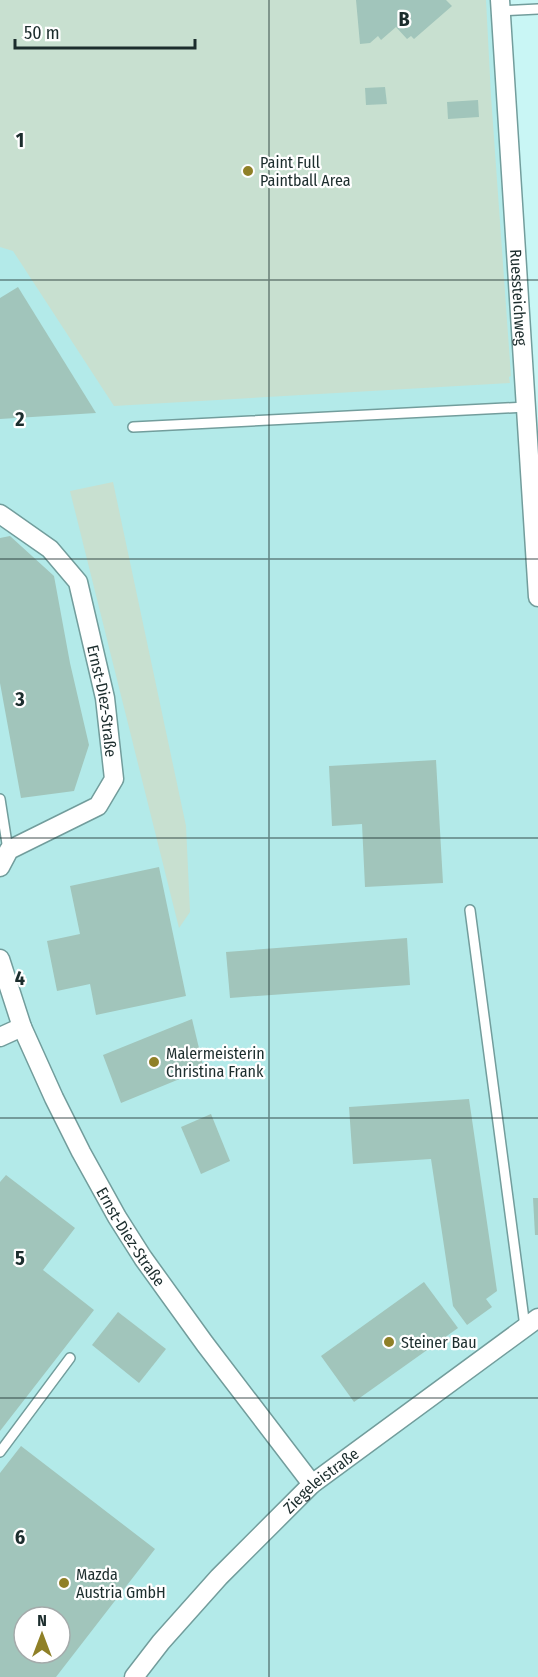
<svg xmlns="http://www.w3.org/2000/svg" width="538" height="1677" font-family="'Fira Sans Condensed',sans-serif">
<rect width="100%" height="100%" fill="#c9f6f5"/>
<!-- built -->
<path fill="#b3eae9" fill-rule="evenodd" d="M0 0H490L521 439 538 440V1677H0ZM24 1617H60V1653H24Z"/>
<!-- green -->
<g fill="#c8e0d0">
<polygon points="0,0 486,0 491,96 511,376 509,377 510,383 114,406 13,251 0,247"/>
<polygon points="113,482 186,826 190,912 179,928 70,491"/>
</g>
<!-- building -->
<g fill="#a1c5bb" fill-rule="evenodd">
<polygon points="356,0 446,0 452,6 414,39 411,36 407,39 396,27 381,40 378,36 370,43 360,44"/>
<polygon points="385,87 387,104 366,105 365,88"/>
<polygon points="478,100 479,117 448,119 447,102"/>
<polygon points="18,287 96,413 0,419 0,298"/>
<polygon points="10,536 54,576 70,663 89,745 74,791 21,798 0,683 0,538"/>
<polygon points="436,760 443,883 365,887 362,824 332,826 329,766"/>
<polygon points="159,867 186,996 96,1015 90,984 57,991 47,941 80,934 70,886"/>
<polygon points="407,938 410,985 230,998 226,952"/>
<polygon points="192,1019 204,1069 121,1103 103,1055"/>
<polygon points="469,1099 497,1291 486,1299 492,1307 467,1325 453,1306 431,1159 353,1164 349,1107"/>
<polygon points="211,1114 230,1161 201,1174 181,1127"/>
<polygon points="6,1175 75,1228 43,1270 94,1310 0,1431 0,1182"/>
<polygon points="533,1198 538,1198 538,1235 535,1235"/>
<polygon points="424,1282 458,1328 354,1402 321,1356"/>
<polygon points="118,1312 166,1349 139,1383 92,1345"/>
<path d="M21 1446 155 1549 56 1677H0V1473ZM24 1617H60V1653H24Z"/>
</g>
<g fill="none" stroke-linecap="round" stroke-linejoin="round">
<defs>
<g id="lane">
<polyline points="500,11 538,9"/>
<polyline points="133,427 526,407"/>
<polyline points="0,799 8,850"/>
<polyline points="470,910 525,1327"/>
<polyline points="0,1452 70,1358"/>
</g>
<g id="street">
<path id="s1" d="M500 0 538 597"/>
<path id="s2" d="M0 514 50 549 78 582 105 698 114 779 98 806 9 850 0 867"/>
<path id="s3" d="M0 959 22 1027 54 1098 81 1152 117 1217 143 1258 205 1344 312 1484"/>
<polyline points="0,1037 22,1027"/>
<path id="s4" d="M134 1677 161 1642 219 1577 312 1484 538 1318"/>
</g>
</defs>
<!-- lane casing -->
<use href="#lane" stroke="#729d9c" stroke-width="12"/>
<!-- street casing -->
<use href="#street" stroke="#729d9c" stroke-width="21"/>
<!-- lane -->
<use href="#lane" stroke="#fff" stroke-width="9"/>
<!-- street -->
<use href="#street" stroke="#fff" stroke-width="18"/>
</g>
<!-- grid -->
<path fill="none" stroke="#1c2d2d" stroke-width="1.5" stroke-opacity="0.55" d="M269 0V1677M0 280H538M0 559H538M0 838H538M0 1118H538M0 1398H538"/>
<!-- markers -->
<g fill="#8f8027" stroke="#fff" stroke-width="2">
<circle cx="248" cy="171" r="6"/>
<circle cx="154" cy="1062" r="6"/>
<circle cx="389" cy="1342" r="6"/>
<circle cx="64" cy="1583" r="6"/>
</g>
<g text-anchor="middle" stroke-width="4.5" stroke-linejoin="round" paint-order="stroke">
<!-- poi labels -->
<g font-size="16" fill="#1c2d2d" stroke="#fff" text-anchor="start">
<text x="260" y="168">Paint Full<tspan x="260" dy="18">Paintball Area</tspan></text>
<text x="166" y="1059">Malermeisterin<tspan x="166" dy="18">Christina Frank</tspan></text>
<text x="401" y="1348">Steiner Bau</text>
<text x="76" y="1580">Mazda<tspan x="76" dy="18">Austria GmbH</tspan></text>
</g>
<!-- street labels -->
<g font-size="16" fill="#1c2d2d" stroke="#fff">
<text dy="6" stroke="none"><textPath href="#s1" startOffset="298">Ruessteichweg</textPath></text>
<text dy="6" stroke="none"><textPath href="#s2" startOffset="226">Ernst-Diez-Straße</textPath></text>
<text dy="6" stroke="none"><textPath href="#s3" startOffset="308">Ernst-Diez-Straße</textPath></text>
<text dy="6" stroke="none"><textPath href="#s4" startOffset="272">Ziegeleistraße</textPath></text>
</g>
</g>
<g font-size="20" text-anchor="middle" font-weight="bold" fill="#1c2d2d" stroke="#fff" stroke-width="4.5" stroke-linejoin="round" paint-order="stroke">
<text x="404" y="26">B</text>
<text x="20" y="147">1</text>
<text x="20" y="426">2</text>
<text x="20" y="706">3</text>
<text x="20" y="985">4</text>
<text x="20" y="1265">5</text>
<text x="20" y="1544">6</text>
</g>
<!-- north arrow -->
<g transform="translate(42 1635)"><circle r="28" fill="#ffffff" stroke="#a4abab" stroke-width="1.5"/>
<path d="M0-4.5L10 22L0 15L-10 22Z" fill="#8f8027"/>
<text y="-9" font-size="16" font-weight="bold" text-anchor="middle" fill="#1c2d2d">N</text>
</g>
<!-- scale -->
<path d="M15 39v9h180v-9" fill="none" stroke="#1c2d2d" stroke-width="3"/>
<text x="24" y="39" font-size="18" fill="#1c2d2d" stroke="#ffffff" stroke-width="4.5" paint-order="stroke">50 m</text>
</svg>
